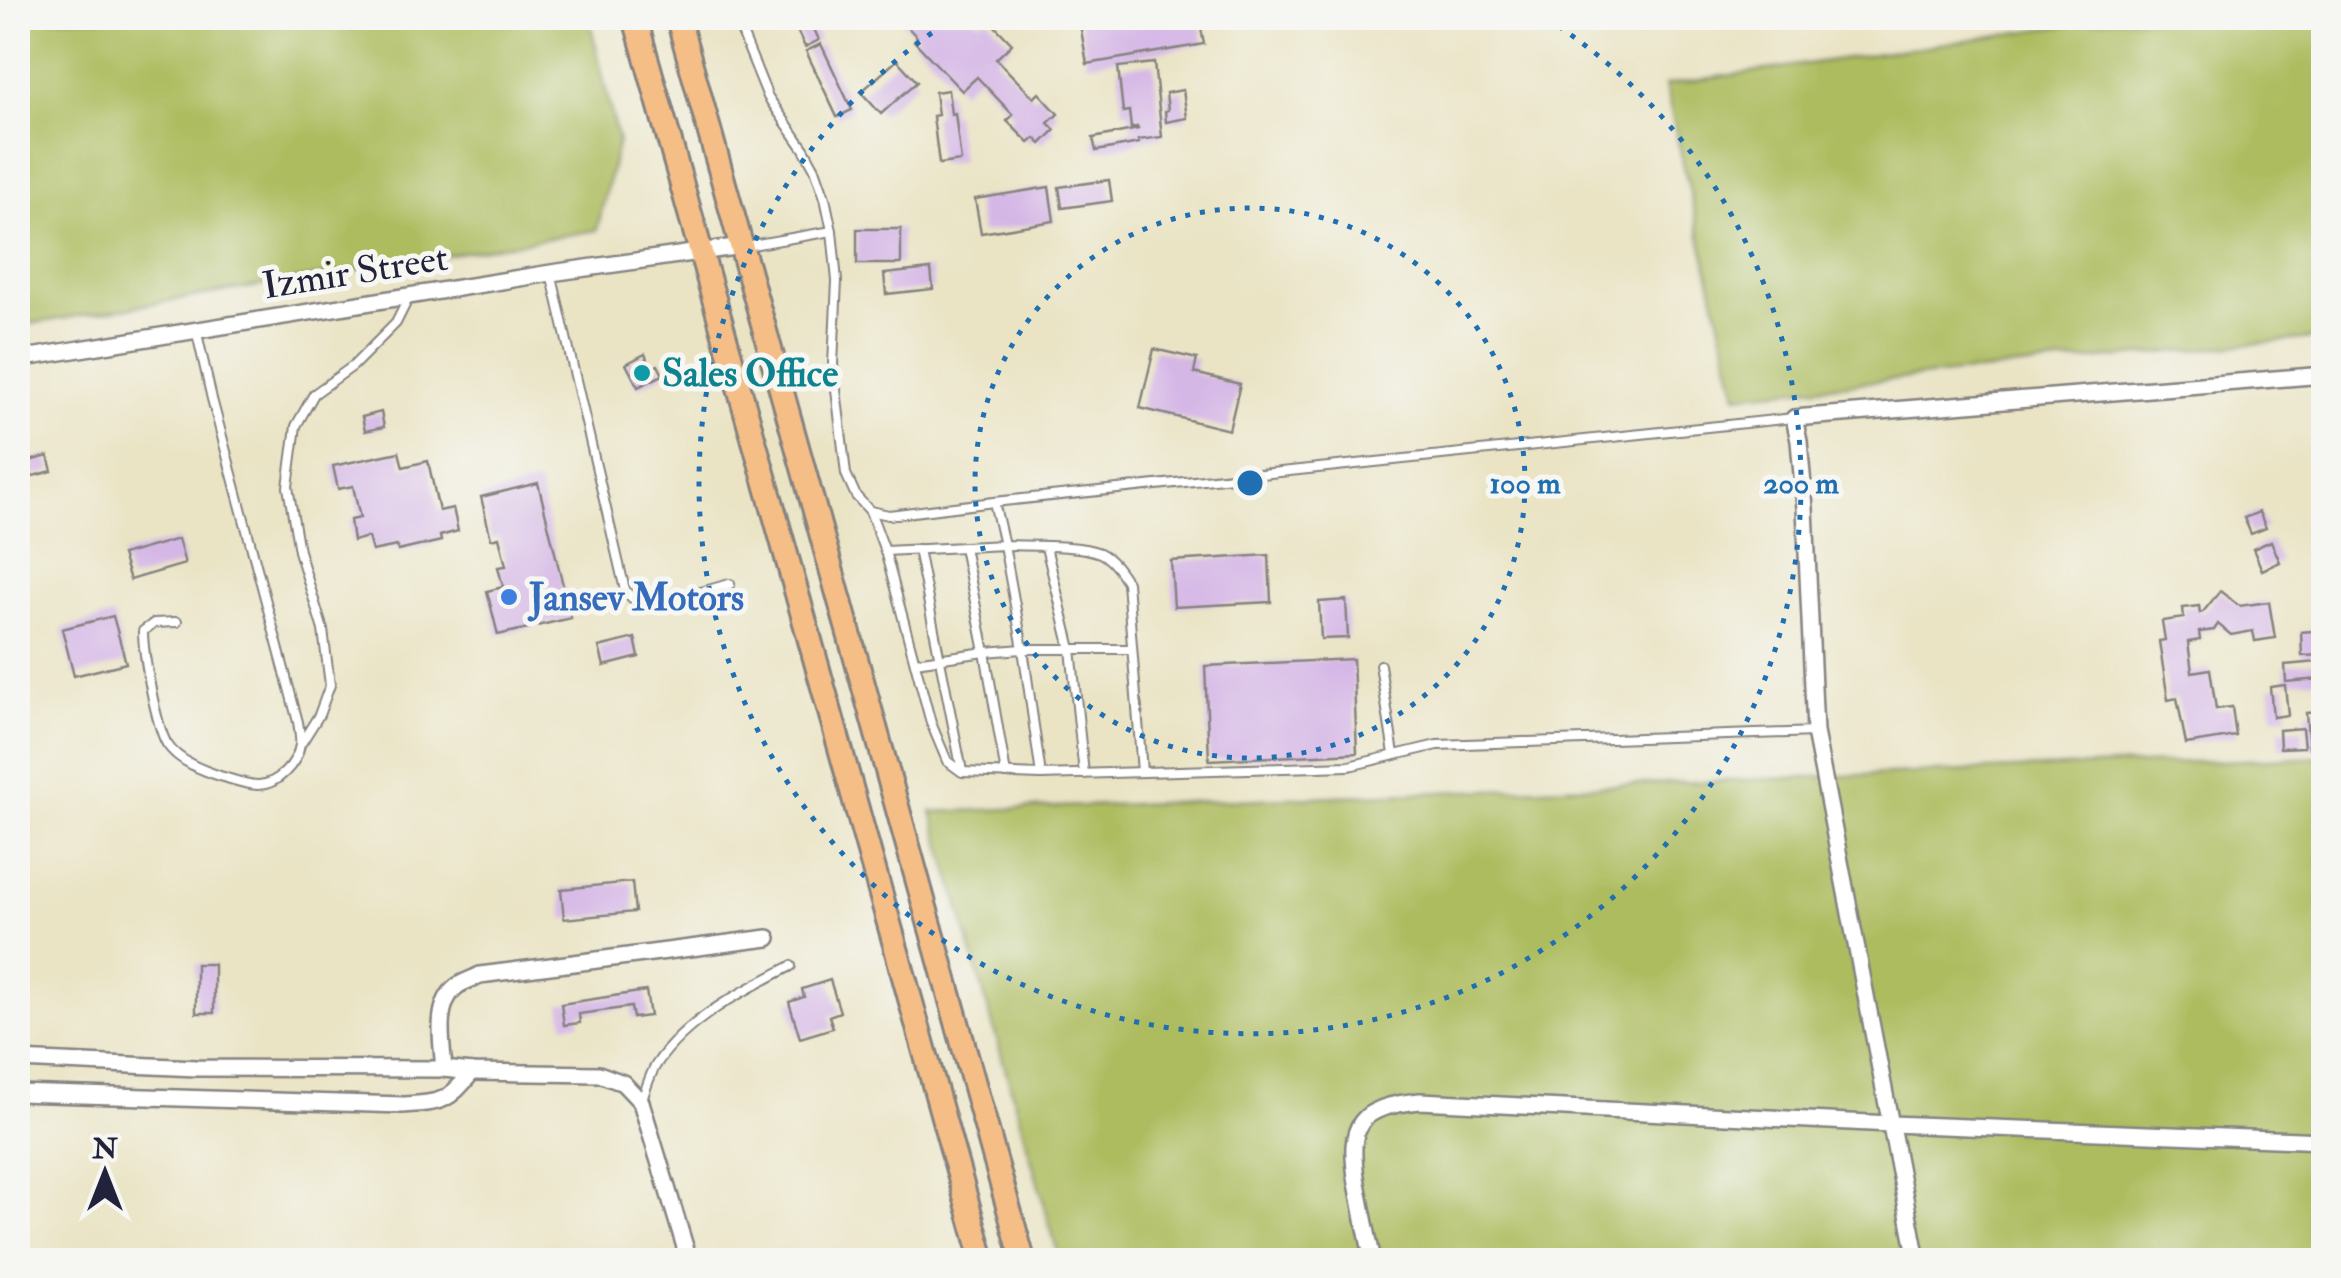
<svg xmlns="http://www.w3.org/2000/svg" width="2341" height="1278" font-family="'IM FELL Double Pica',serif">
<rect width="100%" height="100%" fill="#f6f6f2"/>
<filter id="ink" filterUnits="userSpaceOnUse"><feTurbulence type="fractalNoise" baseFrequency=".01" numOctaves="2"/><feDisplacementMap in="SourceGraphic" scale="20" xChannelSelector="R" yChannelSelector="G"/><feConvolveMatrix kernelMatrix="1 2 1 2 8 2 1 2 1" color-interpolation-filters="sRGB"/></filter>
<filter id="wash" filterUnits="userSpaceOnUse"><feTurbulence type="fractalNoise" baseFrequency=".0048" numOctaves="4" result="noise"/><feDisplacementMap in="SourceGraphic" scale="40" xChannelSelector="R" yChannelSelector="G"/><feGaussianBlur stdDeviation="2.25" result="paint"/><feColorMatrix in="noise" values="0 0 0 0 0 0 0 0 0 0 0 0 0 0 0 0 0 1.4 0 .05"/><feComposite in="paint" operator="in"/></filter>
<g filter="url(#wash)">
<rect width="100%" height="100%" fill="#eae4c5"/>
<!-- green -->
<g fill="#adbc5f" stroke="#686f4d" stroke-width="2.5">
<polygon points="18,18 589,18 618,141 597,230 18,326"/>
<polygon points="2115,18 2323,18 2323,337 1737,395 1665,85"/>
<polygon points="2323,757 2323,1260 1060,1260 932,812"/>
</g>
<g id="blocks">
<!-- building -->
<g fill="#d5b7e6">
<polygon points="791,18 809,18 819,40 805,47"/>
<polygon points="899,18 975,18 979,22 987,18 1012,44 996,59 1034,98 1039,93 1058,114 1048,123 1055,130 1041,144 1035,138 1029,143 1007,121 1013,115 977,77 962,91 914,41 917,37"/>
<polygon points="1079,18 1199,18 1204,44 1087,64"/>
<polygon points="821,44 852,110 837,117 806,51"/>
<polygon points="897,60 917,82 881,114 861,92"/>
<polygon points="1154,63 1162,137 1138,140 1139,143 1096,151 1093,138 1138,129 1137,127 1131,128 1129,111 1123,112 1118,67"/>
<polygon points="948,90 951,114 955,113 961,161 939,164 933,116 938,115 935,92"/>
<polygon points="1183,90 1187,118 1166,122 1165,111 1168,110 1166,93"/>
<polygon points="1109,180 1112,201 1062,208 1059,187"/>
<polygon points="1049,187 1054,221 981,233 975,199"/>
<rect x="857" y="229" width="44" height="35"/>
<polygon points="931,269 933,289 886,294 884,274"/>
<polygon points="1154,349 1197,359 1194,373 1240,384 1229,430 1140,408"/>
<polygon points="645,354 651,368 658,365 663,375 638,387 626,364"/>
<polygon points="381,412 384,427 365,431 362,417"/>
<polygon points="399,452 403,467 428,461 439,511 453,508 458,531 440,536 441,541 398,551 397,546 372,551 368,537 353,541 350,520 360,518 353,486 338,489 333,466"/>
<polygon points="48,456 52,471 18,480 18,464"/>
<polygon points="538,483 571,618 498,635 487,591 503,587 498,567 506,566 499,537 491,539 481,497"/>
<polygon points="2259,512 2266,528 2251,534 2244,518"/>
<polygon points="178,539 185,564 130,580 122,555"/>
<polygon points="2271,541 2280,562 2262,570 2253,549"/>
<polygon points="1269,555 1271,602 1174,607 1171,561"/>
<polygon points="2220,591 2239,606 2269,602 2275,638 2255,641 2253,631 2231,635 2218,624 2214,630 2199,632 2200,640 2188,642 2192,672 2210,669 2216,709 2232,707 2236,736 2186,744 2177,698 2168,700 2159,641 2165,640 2162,621 2184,618 2183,608 2199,606 2200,613 2203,612"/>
<polygon points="1346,600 1348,638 1321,639 1319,602"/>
<polygon points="113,616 126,663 74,676 62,629"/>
<polygon points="2324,630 2324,655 2302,656 2301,632"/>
<polygon points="635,638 639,657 604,666 599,647"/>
<polygon points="1353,659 1357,753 1209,760 1205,666"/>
<polygon points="2317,662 2319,679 2286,682 2285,665"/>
<polygon points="2285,685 2288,715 2273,717 2270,687"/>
<polygon points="2317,712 2320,747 2309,748 2306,713"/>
<polygon points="2302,728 2304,747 2280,748 2279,730"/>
<polygon points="632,882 635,912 564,919 561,889"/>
<rect x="196" y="964" width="18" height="49"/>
<polygon points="830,980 840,1012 829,1016 833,1028 800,1038 789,1002 804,997 802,989"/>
<polygon points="646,991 650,1016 633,1018 631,1007 579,1014 580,1023 564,1025 561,1004"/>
</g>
</g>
</g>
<g filter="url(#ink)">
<use href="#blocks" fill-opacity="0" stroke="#868380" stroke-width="2.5"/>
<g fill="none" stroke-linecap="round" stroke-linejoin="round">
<defs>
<g id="lane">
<polyline points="736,18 768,97 804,149 815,169 825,198 832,231 837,281 833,364 846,474 856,496 870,511 889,515 994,502 1794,418"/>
<polyline points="746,246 832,231"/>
<path d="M551 273 625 590C631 598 636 603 646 603 666 605 708 589 730 584"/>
<path d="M994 502 1004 545C1028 546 1079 544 1100 553 1112 559 1120 571 1127 582L1142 772"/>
<polyline points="870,511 885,551 1004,545 1023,649 1041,775"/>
<polyline points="964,547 985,652 1006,774"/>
<polyline points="1046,547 1071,649 1084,774"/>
<polyline points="918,549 962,771"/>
<polyline points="885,551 931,723 947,761 962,772 1041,775 1349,766 1437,745 1815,732"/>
<path d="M177 622 154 623 143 631C143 653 156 726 167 744 178 761 202 770 220 776 231 779 246 785 258 785 277 785 297 764 300 745 301 738 299 729 298 722L212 399 196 329"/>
<polyline points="915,662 985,652 1023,649 1131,649"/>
<polyline points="1380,665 1394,754"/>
<polyline points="302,742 319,715 330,685 323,630 299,551 288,487 296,426 314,394 353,366 396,323 408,299"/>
<path d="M641 1102C646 1090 649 1076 656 1065 685 1020 744 990 791 966"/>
</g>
<g id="street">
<polyline points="18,359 551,273 742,246"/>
<polyline points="18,1060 197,1068 444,1069 472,1072 599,1074 623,1083 641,1102 689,1260"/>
<path d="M444 1069C442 1043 434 1006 456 987 462 982 473 979 480 975L768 938"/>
<path d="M18 1093 403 1105C442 1102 447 1103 472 1072"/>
<path d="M1373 1260C1367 1235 1362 1209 1357 1183 1347 1123 1359 1107 1420 1101L1891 1124 2324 1141"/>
<polyline points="1917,1260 1815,732 1805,508 1799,441 1794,418 2324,375"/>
</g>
<g id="primary">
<path d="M635 18C754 431 865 847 983 1260"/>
<polyline points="678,18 1023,1260"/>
</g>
</defs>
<!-- lane casing -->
<use href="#lane" stroke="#868380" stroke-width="12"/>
<!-- street casing -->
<use href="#street" stroke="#868380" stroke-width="20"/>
<!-- primary casing -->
<use href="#primary" stroke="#868380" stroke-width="28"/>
<!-- lane -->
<use href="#lane" stroke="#fff" stroke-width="8"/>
<!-- street -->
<use href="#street" stroke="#fff" stroke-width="15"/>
<!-- primary -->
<use href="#primary" stroke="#f6be87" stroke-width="22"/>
</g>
</g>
<!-- distance rings -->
<g fill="none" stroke="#1f6fb2" stroke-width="5" stroke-dasharray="5 10">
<circle cx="1250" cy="483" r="275"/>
<path d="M1546 18A551 551 0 1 1 954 18"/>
</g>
<!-- markers -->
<circle fill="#0f9aa8" stroke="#f6f6f2" stroke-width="4" cx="642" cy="373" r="10"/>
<circle fill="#3f7fe0" stroke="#f6f6f2" stroke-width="4" cx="509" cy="597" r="10"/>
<g text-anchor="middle" stroke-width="10" stroke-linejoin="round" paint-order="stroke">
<!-- street labels -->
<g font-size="38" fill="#22223b" stroke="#f6f6f2">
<text transform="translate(355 271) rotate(-9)" y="13">Izmir Street</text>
</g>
<!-- culture labels -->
<g font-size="38" font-weight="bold" fill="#0d838f" stroke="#f6f6f2" text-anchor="start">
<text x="662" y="386">Sales Office</text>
</g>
<!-- shop labels -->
<g font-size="38" font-weight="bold" fill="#366cbe" stroke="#f6f6f2" text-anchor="start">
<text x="529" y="610">Jansev Motors</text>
</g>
</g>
<circle cx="1250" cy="483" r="15" fill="#1f6fb2" stroke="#f6f6f2" stroke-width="5"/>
<g font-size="30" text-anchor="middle" font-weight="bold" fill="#1f6fb2" stroke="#f6f6f2" stroke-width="10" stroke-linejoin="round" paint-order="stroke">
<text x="1525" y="493">100 m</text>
<text x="1801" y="493">200 m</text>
</g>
<!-- margin -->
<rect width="2341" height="1278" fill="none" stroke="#f6f6f2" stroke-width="60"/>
<!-- north arrow -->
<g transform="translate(105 1173)" stroke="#f6f6f2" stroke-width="8" paint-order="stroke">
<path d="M0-8L18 38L0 25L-18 38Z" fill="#22223b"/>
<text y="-15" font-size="28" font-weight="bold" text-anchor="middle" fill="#22223b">N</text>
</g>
</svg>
